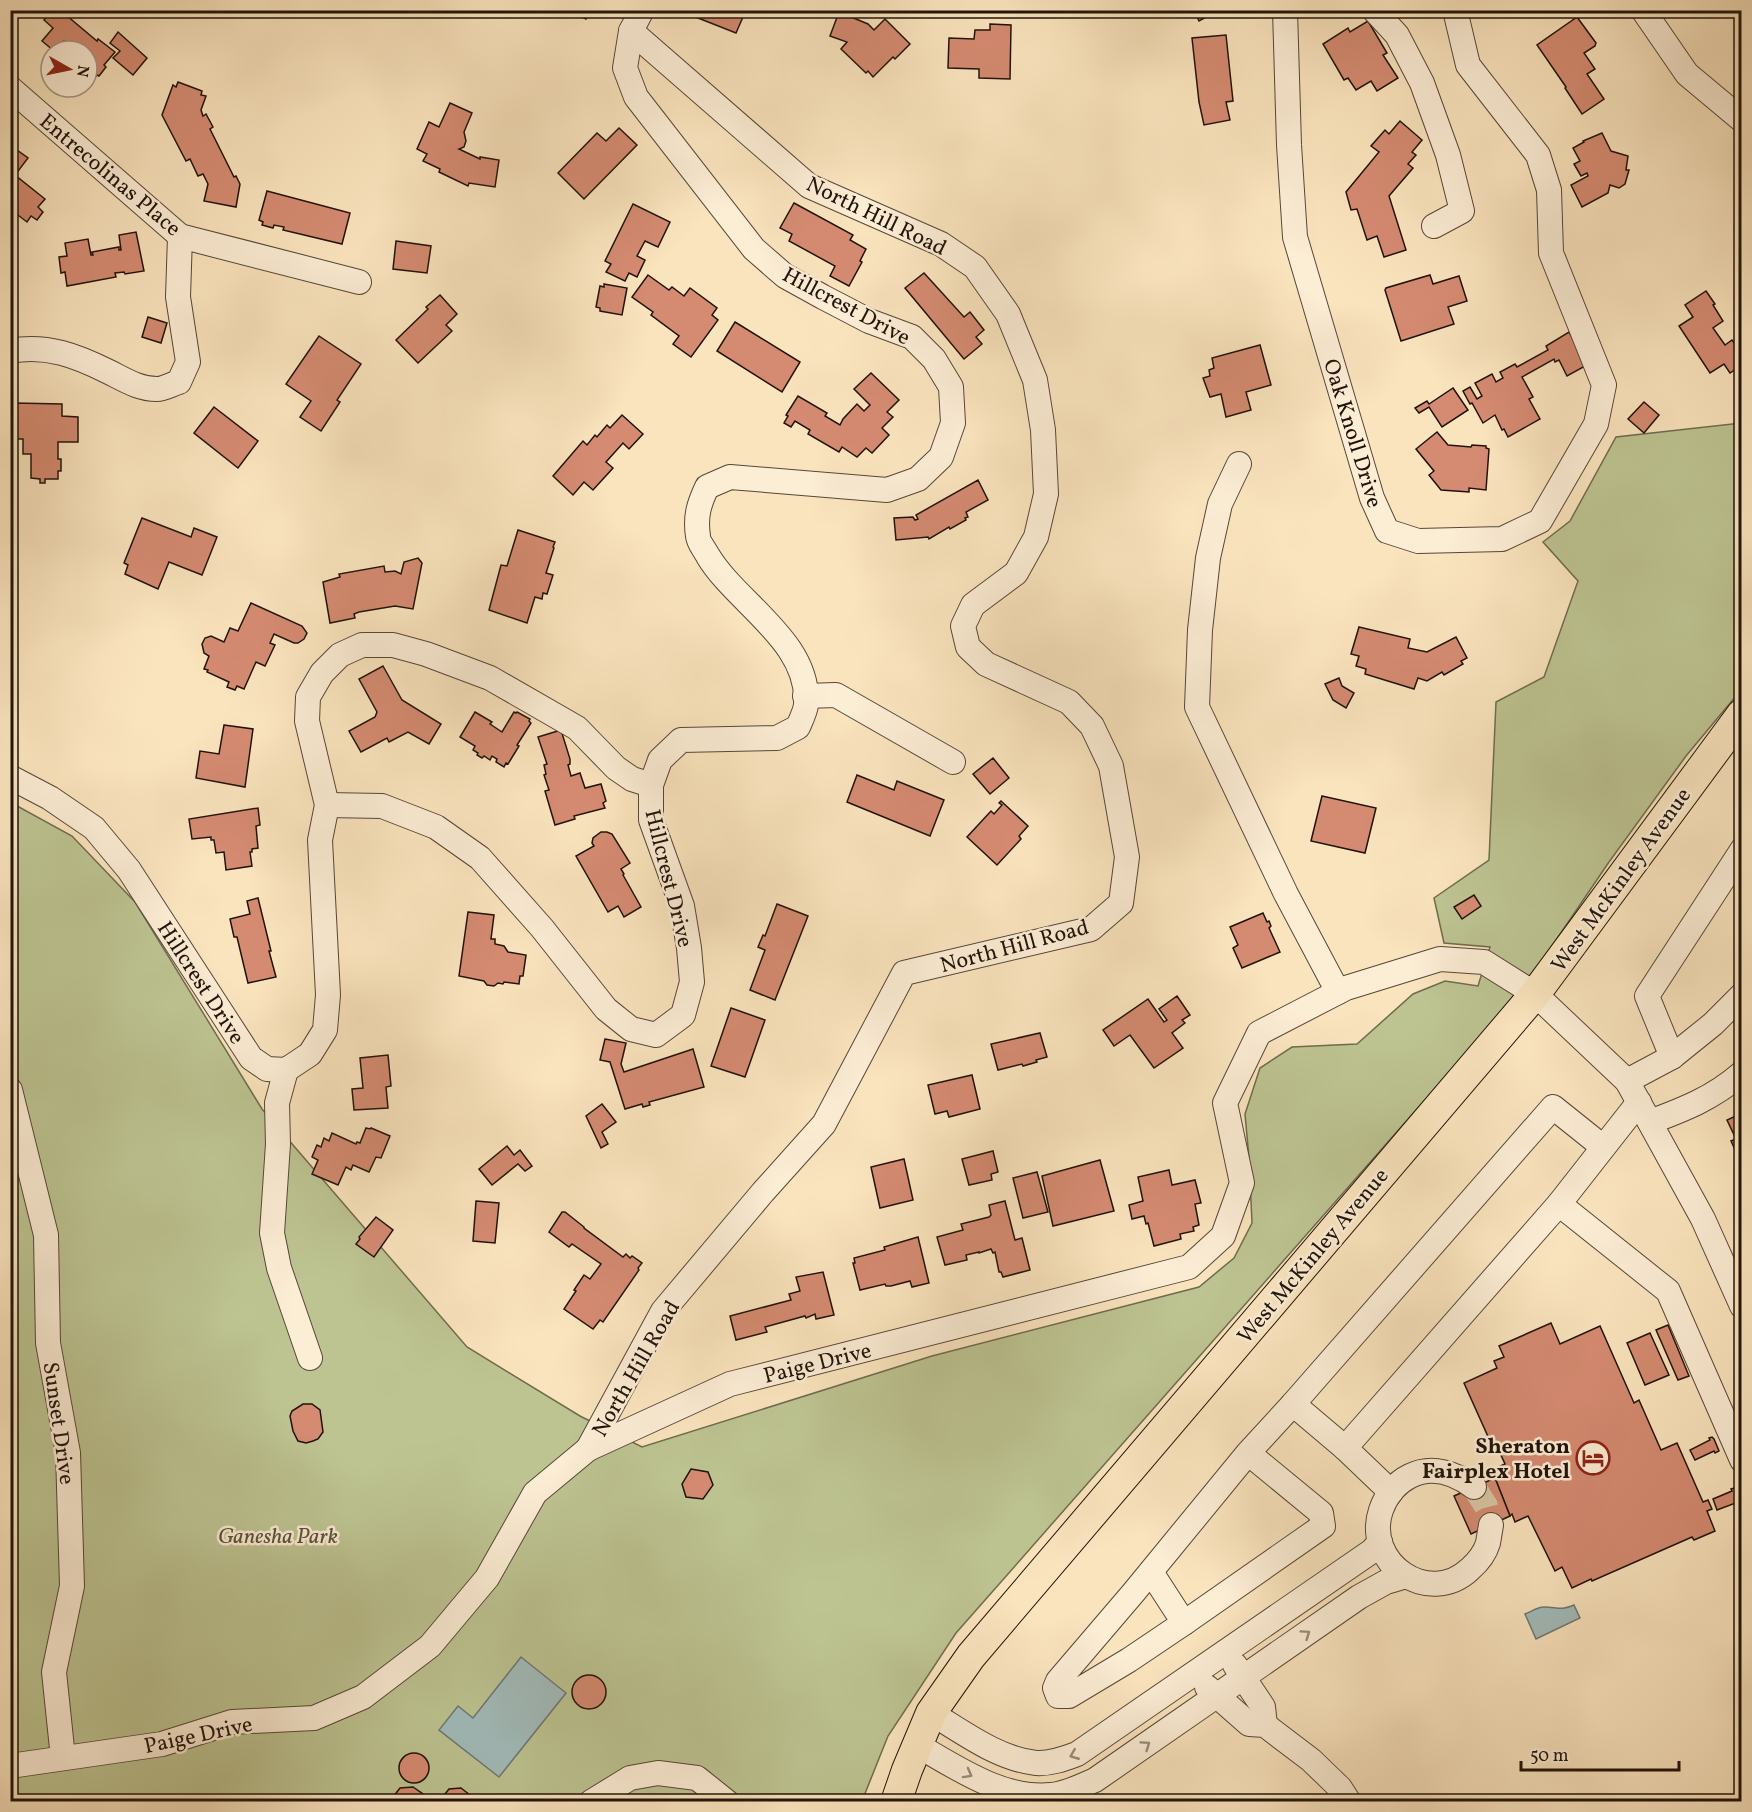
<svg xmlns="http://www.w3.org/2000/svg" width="1752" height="1812" font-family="Vollkorn,serif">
<rect width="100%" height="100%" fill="#fae4be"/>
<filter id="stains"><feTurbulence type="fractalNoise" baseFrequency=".00333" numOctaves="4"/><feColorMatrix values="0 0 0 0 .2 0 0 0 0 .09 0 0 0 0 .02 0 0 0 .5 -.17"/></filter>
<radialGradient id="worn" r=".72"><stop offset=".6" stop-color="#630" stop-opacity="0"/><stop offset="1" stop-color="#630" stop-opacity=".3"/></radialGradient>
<!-- green -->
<polygon fill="#bdc492" stroke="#6e6c4e" stroke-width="1.5" points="1741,423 1741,690 1686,756 1609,862 1537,968 1475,1043 956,1633 888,1736 862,1801 11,1801 10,802 72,836 135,902 262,1109 467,1347 580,1416 642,1447 932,1356 1199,1287 1234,1258 1252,1223 1249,1158 1245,1114 1260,1068 1292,1047 1357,1044 1413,994 1445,981 1478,986 1490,947 1444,943 1434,898 1489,860 1496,702 1544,677 1578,581 1543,542 1570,521 1616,437"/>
<!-- water -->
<g fill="#a2bcbb" stroke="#6e7874" stroke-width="1.5">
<path d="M1574 1605 1580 1618 1536 1639 1525 1614C1531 1612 1537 1607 1544 1607 1557 1607 1561 1611 1574 1605Z"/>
<polygon points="521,1657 566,1693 499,1777 439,1730 458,1706 473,1718"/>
</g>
<!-- building -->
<g fill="#d58b72" stroke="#20130a" stroke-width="1.5">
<polygon points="52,10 60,10 97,41 98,39 115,52 104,65 106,67 99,76 97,75 87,87 87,51 76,51 64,41 54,51 42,41 53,28 44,20"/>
<polygon points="566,10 590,10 586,19"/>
<polygon points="690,10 746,10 736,33 688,14"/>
<polygon points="1194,10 1219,10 1199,21"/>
<polygon points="839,12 868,24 874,30 885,19 910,44 895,59 893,57 873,77 868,71 866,73 841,49 847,42 830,36"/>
<polygon points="1577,17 1596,43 1595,46 1584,53 1595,69 1587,74 1604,99 1582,114 1565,88 1566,87 1537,45"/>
<polygon points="1368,21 1387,53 1383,55 1398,78 1377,91 1371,81 1356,90 1348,78 1344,80 1323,44 1348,28 1350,32"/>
<polygon points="990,24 1011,25 1010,79 979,78 979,69 948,68 949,38 974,39 975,30 990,30"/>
<polygon points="118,32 147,58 133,75 113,58 120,51 110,43"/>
<polygon points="1226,35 1233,101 1226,102 1230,120 1204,125 1199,102 1192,38"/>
<polygon points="178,82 202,91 201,95 206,96 201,110 203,116 206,114 213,127 210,129 234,177 236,176 240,184 236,207 204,201 208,184 203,174 198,176 190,159 186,161 162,115 173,85 176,87"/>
<polygon points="450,103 472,113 464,132 466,141 464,147 459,149 480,159 480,157 499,160 495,187 469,183 468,186 439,172 440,169 423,161 427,154 417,149 429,122 439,127"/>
<polygon points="1400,121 1422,140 1412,152 1416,155 1408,164 1413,168 1389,196 1406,250 1384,257 1377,236 1367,240 1357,209 1351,210 1346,192 1379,152 1371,146 1385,130 1389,134"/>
<polygon points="619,128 637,145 584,199 558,173 597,133 606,141"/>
<polygon points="1602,133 1611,151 1628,156 1626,170 1629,170 1625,184 1619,188 1610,185 1608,193 1582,207 1571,185 1588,176 1587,173 1581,176 1574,164 1580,161 1573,148 1584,142 1583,141"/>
<polygon points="10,145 28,158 15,175 45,199 38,207 43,212 37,220 31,216 27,222 10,209"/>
<polygon points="267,191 350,213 342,244 283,230 284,227 274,225 273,228 262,225 263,222 259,220"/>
<polygon points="794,203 853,235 850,240 866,249 860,261 862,262 849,286 830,276 835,266 789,241 792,234 780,228"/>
<polygon points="633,204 670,222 658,247 645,241 637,256 645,260 637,277 629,273 625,281 606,272 611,264 605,261"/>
<polygon points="136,232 144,271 125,274 124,272 115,273 116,277 67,286 65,272 61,273 59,257 67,256 65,243 88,239 91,255 93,255 92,252 119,247 119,250 121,250 119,235"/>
<polygon points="396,241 431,246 427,273 393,269"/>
<polygon points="924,273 964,317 970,312 984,330 976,337 982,344 964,359 905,288"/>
<polygon points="648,275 669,290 672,287 684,296 690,288 717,308 712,315 718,320 691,357 673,344 679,336 651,315 653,312 632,297"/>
<polygon points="1430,275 1433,284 1459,276 1467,301 1448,307 1454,324 1401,341 1385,290 1386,288"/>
<polygon points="604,284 627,288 622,315 600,311 600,308 596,307 600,286 604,287"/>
<polygon points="1706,291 1715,304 1713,305 1723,321 1713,328 1725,345 1732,340 1742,353 1742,365 1730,373 1724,364 1710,373 1679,326 1693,317 1685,305"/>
<polygon points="440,295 457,314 446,325 452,331 418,363 396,340 428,309 426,307"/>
<polygon points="148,317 167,323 161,343 142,337"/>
<polygon points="735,322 800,362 782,392 717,351"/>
<polygon points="1569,332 1587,365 1567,376 1559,360 1555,362 1554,359 1522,377 1533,397 1529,399 1540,419 1508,437 1504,429 1502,430 1495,415 1483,423 1472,403 1470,404 1463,391 1470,387 1477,399 1482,396 1475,383 1492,374 1496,382 1503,378 1500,372 1515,364 1517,367 1548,350 1546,346"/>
<polygon points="319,336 361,364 337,400 340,402 321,431 300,417 311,401 286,384"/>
<polygon points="1260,345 1271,385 1246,392 1251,410 1226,417 1221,394 1210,397 1203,378 1210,376 1209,370 1214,368 1212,358"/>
<polygon points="871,373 899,400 887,412 893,417 882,428 889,435 872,453 866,448 857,457 842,447 839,452 808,434 810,430 795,421 791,427 784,423 788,416 786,415 798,396 827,413 825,416 840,425 843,419 857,404 864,411 870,405 854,389"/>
<polygon points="1453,388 1468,410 1442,427 1429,407 1419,413 1415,408 1427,401 1429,404"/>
<polygon points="1644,402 1659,415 1644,433 1628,419"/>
<polygon points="14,403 62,404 62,416 78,417 78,442 58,442 58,459 61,459 61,471 58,471 58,479 45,479 45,483 40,483 40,479 31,478 31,454 23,454 23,439 14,439"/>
<polygon points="214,407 258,441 238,468 194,433"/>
<polygon points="622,415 643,434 629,449 623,443 606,462 613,468 593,490 584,482 573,495 553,476 583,441 587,445 595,435 597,437 607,425 610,428"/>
<polygon points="1437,432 1448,445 1471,447 1472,445 1486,446 1486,448 1489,449 1486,490 1469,488 1469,492 1441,490 1429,475 1434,471 1416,449"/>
<polygon points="978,480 988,500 966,512 968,517 965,518 966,520 950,529 949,527 929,539 928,537 896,540 894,518 913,517 915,520 918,519 916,515"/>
<polygon points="142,518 191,537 194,528 217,537 202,575 169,562 158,589 125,574 128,565 124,563"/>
<polygon points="518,530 555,542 553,547 554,548 546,573 553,575 547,594 543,593 542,599 535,597 527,623 489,610 501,565 507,566"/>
<polygon points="418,558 422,563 413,609 395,606 359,612 354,614 355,618 330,623 323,582 340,577 339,574 384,566 385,572 395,571 401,574 404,562"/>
<polygon points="251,603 302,626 307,633 304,639 298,643 294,643 274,634 270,643 275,645 265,666 256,662 244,689 237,686 235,690 227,687 229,682 207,672 208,670 204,669 209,656 204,653 202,644 205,638 211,636 224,642 230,628 238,631"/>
<polygon points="1359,627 1410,639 1408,648 1427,652 1456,637 1467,658 1461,661 1463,664 1444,675 1442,672 1427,681 1418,678 1414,689 1365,674 1366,669 1356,666 1359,656 1351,654"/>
<polygon points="383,666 402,700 441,724 429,744 408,732 389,742 387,738 361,752 349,731 375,717 377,712 359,679"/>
<polygon points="1339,678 1342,686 1354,693 1346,708 1333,700 1325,684"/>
<polygon points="475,712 492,722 490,724 502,732 514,712 516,713 517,712 530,719 529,721 531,723 517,745 519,746 508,764 506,763 504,767 496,762 497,759 492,756 490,760 484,756 482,758 477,755 478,753 473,750 475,746 460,737"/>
<polygon points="224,725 253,729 245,787 196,778 200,751 219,754"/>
<polygon points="561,730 570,759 570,764 568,765 571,776 580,773 585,788 601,784 606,801 603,803 605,808 574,816 575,819 555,825 545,791 549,790 544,775 546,774 544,765 547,764 538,737"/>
<polygon points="993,758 1009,778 990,794 973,774"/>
<polygon points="857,775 894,790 897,781 944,800 930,836 847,802"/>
<polygon points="1322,796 1376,808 1365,853 1311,841"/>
<polygon points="1001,801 1028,826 1019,836 1021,839 997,865 967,837 991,811 994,814 1002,805 999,803"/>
<polygon points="258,808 260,825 256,826 258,848 252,849 252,852 250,852 252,866 226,870 224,852 216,853 214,840 211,840 211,837 192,839 189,819"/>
<polygon points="601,832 607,832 612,834 630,863 621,869 624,874 623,875 641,907 624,917 618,906 608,912 576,856 594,846 592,843 593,838"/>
<polygon points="1474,895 1481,906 1462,919 1454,907"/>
<polygon points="258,898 271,951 269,951 276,977 248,983 237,937 234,937 230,919 250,914 247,901"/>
<polygon points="777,904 808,916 775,1000 750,990 765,950 758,947 763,935 765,936"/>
<polygon points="468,912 494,915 491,939 495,939 495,944 504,946 508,952 526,955 523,976 520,976 519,984 504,982 503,984 498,983 494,986 487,985 484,981 459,976"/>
<polygon points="1263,913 1267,922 1269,921 1271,926 1269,928 1280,952 1242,968 1233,948 1238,945 1230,927"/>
<polygon points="1177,996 1190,1015 1182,1020 1185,1023 1172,1033 1183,1048 1154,1068 1130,1035 1114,1046 1103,1030 1148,999 1164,1022 1167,1020 1159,1009"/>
<polygon points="731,1008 765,1020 745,1077 711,1066"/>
<polygon points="1040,1033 1047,1057 1036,1060 1037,1062 1023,1066 1022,1064 998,1070 991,1044"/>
<polygon points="605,1039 626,1043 621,1064 624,1072 693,1049 704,1087 649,1102 650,1105 643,1107 642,1104 625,1109 610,1062 600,1060"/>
<polygon points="388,1055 391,1086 386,1087 388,1108 354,1110 352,1089 363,1088 360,1058"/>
<polygon points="972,1075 980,1109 949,1117 947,1111 935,1114 928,1085"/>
<polygon points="602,1104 616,1122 602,1132 608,1144 601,1148 586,1116"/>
<polygon points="1742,1113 1742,1165 1731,1141 1736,1139 1727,1120"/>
<polygon points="366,1128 370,1129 371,1128 390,1136 381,1158 376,1157 369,1172 353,1165 351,1170 346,1167 338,1185 312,1174 318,1160 312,1157 317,1145 321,1147 324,1138 329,1141 332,1133 356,1144 357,1142 360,1143"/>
<polygon points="507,1146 514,1155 520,1150 532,1166 525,1171 518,1164 492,1185 479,1169"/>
<polygon points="993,1151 998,1172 991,1174 992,1180 969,1185 962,1159"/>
<polygon points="904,1159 913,1200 880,1208 871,1167"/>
<polygon points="1100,1160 1114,1211 1053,1226 1042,1176"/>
<polygon points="1169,1170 1172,1185 1195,1180 1201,1203 1195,1204 1199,1225 1193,1227 1194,1231 1180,1234 1181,1239 1154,1246 1148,1223 1146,1224 1144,1216 1132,1219 1129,1205 1143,1201 1138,1177"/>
<polygon points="1037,1172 1048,1212 1023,1218 1013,1178"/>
<polygon points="476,1201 499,1203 495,1243 473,1241"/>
<polygon points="1005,1201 1015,1240 1022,1238 1030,1270 1003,1277 1001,1272 999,1272 995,1252 993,1253 991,1249 979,1253 979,1252 966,1255 967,1260 945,1265 937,1237 963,1230 961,1224 989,1217 991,1215 989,1205"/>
<polygon points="562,1212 565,1212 584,1227 584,1228 623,1257 626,1254 630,1258 632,1256 642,1263 638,1268 639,1270 603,1322 600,1320 593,1329 564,1309 576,1291 574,1290 584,1275 590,1279 601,1264 572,1244 569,1247 549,1232"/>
<polygon points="376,1217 393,1230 374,1257 356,1244 360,1239 359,1237"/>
<polygon points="918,1237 929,1283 912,1287 910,1281 891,1286 886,1286 885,1284 860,1290 853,1263 855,1263 854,1258 885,1250 884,1247"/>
<polygon points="823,1272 834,1315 816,1319 815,1314 806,1318 805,1316 765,1327 767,1332 736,1340 730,1316 791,1300 789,1294 800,1291 796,1277"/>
<polygon points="1551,1323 1560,1344 1600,1326 1634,1403 1639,1400 1661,1450 1677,1443 1703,1502 1708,1500 1712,1509 1707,1511 1715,1531 1694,1540 1692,1537 1592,1581 1591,1579 1572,1588 1562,1567 1555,1571 1528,1516 1515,1522 1512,1514 1510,1516 1492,1470 1505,1464 1499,1451 1495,1452 1464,1383 1497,1368 1494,1361 1504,1357 1499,1346"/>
<polygon points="1668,1325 1689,1376 1678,1380 1656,1330"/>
<polygon points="1650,1333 1669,1375 1645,1385 1627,1343"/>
<polygon points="303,1404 312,1404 320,1410 323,1432 318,1439 313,1441 306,1443 298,1441 293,1431 290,1416 292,1411"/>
<polygon points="1712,1437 1714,1439 1719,1451 1715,1453 1714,1451 1695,1460 1690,1450 1710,1440 1709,1438"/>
<polygon points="691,1469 708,1472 713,1485 703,1499 686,1497 682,1484"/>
<polygon points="1495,1478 1510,1516 1471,1534 1454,1496"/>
<polygon points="1734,1488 1737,1490 1740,1502 1738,1503 1738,1502 1717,1510 1713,1499 1732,1491 1731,1489"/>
<circle cx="589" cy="1692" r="17"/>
<circle cx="414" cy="1768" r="15"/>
<polygon points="413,1787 423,1794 423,1802 394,1802 393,1797 400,1788"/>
<polygon points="461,1788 470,1795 470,1802 441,1802 441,1799 449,1789"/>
</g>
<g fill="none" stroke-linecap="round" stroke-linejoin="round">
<!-- minor-tunnel -->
<polyline stroke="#d9c5a3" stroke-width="24" stroke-dasharray="24 12" stroke-linecap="butt" points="1474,1487 1486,1506 1491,1525"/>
<defs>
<g id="minor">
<polyline points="1285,10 1289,145 1295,237 1372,498 1387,531 1418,541 1502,539 1540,521 1596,424 1604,385 1551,253 1549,190 1538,155 1468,65 1455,10"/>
<polyline points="1374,10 1397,35 1422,83 1448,155 1462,211 1434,226"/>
<polyline points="1643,10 1687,74 1742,120"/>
<polyline points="10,88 180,236 359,282"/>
<path d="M10 351C47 344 77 356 109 372 125 380 139 389 157 389 164 389 172 384 179 382L188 362 178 297 180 236"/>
<polyline points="1239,464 1220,504 1208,558 1200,630 1197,707 1286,894 1338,992"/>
<polyline points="805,696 836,695 953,762"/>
<polyline points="10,777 50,798 94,828 129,870 251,1058 267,1069 286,1070 310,1054 325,1030 328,995 320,840 327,805 307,721 308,697 322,673 340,655 362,645 393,645 426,654 490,678 577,728 616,768 632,779 651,785"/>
<path d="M327 805 382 806 436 827 480 858 542 928 606 1009 631 1029 656 1035 683 1015 692 982 689 948 682 906 651 820V785L660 760 681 740 777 738 798 727C801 720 805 712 806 705 811 642 736 603 708 556 705 550 698 542 698 536 695 516 699 504 707 487L730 477 887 490 918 479 941 457 953 423 951 387 934 359 912 337 869 321 823 297 785 276 754 249 636 97 625 68 631 31 642 10"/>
<polyline points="1672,1057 1647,996 1742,850"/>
<polyline points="286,1070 277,1103 278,1144 272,1233 279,1268 310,1358"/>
<polyline points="1627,1081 1672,1057 1713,1024 1742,995"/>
<polyline points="10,1090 46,1235 48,1343 68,1453 72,1586 54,1672 63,1758"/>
<path d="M1650 1122C1685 1109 1713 1098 1742 1073"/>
<polyline points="1559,1204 1668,1291 1742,1460"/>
<polyline points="1293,1404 1553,1107 1603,1147"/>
<polyline points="588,1449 663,1311 763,1192 824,1124 904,973 1091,929 1121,903 1127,857 1111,766 1092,726 1069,702 986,664 968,647 963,626 973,605 1016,573 1036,537 1046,494 1043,430 1035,380 1008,314 975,267 941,244 809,186 631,31"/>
<polyline points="1248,1453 1134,1592 1058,1681 1055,1688 1058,1696 1069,1696 1129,1660 1184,1623 1323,1526 1321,1513 1248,1453 1293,1404 1345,1448"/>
<path d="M1474 1487C1455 1473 1432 1465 1410 1476 1396 1483 1386 1496 1381 1510 1363 1563 1429 1608 1470 1569 1478 1562 1485 1553 1488 1543 1489 1537 1490 1531 1491 1525"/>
<polyline points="1391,1492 1345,1448 1559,1204 1639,1102"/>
<polyline points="1151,1572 1184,1623"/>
<polyline points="1235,1665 1263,1707 1265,1725"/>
<polyline points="1207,1687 1249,1724 1265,1725 1311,1760 1340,1788 1349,1802"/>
<path d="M931 1713C963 1732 998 1759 1036 1763 1050 1764 1064 1759 1077 1754L1372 1551 1380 1542"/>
<path d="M917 1745C957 1768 1003 1800 1051 1795 1066 1794 1081 1786 1095 1780L1359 1597 1386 1582 1406 1576"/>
<polyline points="10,1766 162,1744 232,1722 314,1718 363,1697 430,1646 487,1578 535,1493 588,1449 730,1384 1189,1267 1223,1236 1242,1183 1225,1103 1259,1033 1346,988 1440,959 1484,962 1535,994 1627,1081 1703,1219 1742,1306"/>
<polyline points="591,1802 630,1778 658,1773 697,1778 727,1802"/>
</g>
<polyline id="major" points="896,1802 907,1770 931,1713 971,1656 1535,994 1742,714"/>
</defs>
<!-- minor casing -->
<use href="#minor" stroke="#564737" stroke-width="26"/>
<!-- major casing -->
<use href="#major" stroke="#20130a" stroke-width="32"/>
<!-- minor -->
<use href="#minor" stroke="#fcedd5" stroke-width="24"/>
<!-- major -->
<use href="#major" stroke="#fae4be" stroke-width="30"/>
</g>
<!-- one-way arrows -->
<defs><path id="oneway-chevron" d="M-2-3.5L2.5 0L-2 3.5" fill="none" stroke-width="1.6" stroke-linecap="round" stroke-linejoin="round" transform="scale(1.5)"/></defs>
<g stroke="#998b7a">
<use href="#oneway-chevron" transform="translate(1306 1634) rotate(-35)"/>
<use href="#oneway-chevron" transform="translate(1146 1745) rotate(-35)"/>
<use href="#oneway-chevron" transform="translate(1074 1755) rotate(158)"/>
<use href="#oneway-chevron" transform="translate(968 1774) rotate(29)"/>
</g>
<!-- icons -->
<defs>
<symbol id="hotel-ring" viewBox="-11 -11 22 22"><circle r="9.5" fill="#fcedd5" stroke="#8f2418" stroke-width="1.5"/><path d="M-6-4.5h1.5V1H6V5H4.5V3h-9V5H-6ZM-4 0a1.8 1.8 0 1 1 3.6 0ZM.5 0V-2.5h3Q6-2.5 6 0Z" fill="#8f2418"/></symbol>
</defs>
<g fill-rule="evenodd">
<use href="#hotel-ring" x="1574" y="1439" width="38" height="38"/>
</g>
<g text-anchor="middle" stroke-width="5" stroke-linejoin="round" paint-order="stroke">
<!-- street labels -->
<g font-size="22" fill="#20130a" stroke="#fcedd5">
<text transform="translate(111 174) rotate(40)" y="8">Entrecolinas Place</text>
<text transform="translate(877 215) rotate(26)" y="8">North Hill Road</text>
<text transform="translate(847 305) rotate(28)" y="8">Hillcrest Drive</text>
<text transform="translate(1354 433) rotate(73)" y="8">Oak Knoll Drive</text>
<text transform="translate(670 878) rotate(76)" y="8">Hillcrest Drive</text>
<text transform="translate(1620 879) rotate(-54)" y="8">West McKinley Avenue</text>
<text transform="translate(1014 945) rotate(-15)" y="8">North Hill Road</text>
<text transform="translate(202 982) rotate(57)" y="8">Hillcrest Drive</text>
<text transform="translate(1312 1255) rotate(-50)" y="8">West McKinley Avenue</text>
<text transform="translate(817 1362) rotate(-14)" y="8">Paige Drive</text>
<text transform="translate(635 1368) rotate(-60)" y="8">North Hill Road</text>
<text transform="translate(60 1423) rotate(82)" y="8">Sunset Drive</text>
<text transform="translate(198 1734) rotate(-12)" y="8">Paige Drive</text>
</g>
<!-- poi labels -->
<g font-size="22" font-weight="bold" fill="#20130a" stroke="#fcedd5" text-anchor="end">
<text x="1570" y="1453">Sheraton<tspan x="1570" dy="25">Fairplex Hotel</tspan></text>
</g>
<!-- park labels -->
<g font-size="22" font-style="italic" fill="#57513a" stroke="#fcedd5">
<text x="278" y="1543">Ganesha Park</text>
</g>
</g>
<!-- margin -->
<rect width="1752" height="1812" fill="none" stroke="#fae4be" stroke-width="36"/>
<rect x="12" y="12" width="1728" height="1788" fill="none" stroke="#20130a" stroke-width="3"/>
<rect x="18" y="18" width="1716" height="1776" fill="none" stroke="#20130a" stroke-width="1.5"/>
<!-- north arrow -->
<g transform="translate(69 69) rotate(99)"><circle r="28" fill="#fcedd5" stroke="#a49684" stroke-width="1.5"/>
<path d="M0-4.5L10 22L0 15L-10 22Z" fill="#8f2418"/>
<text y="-9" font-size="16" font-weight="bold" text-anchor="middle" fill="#20130a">N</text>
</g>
<!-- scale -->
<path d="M1521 1761v9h158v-9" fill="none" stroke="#20130a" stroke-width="3"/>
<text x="1530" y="1761" font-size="18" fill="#20130a" stroke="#fcedd5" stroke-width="4.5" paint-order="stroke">50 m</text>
<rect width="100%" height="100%" filter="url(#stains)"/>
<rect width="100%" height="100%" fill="url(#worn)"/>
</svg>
